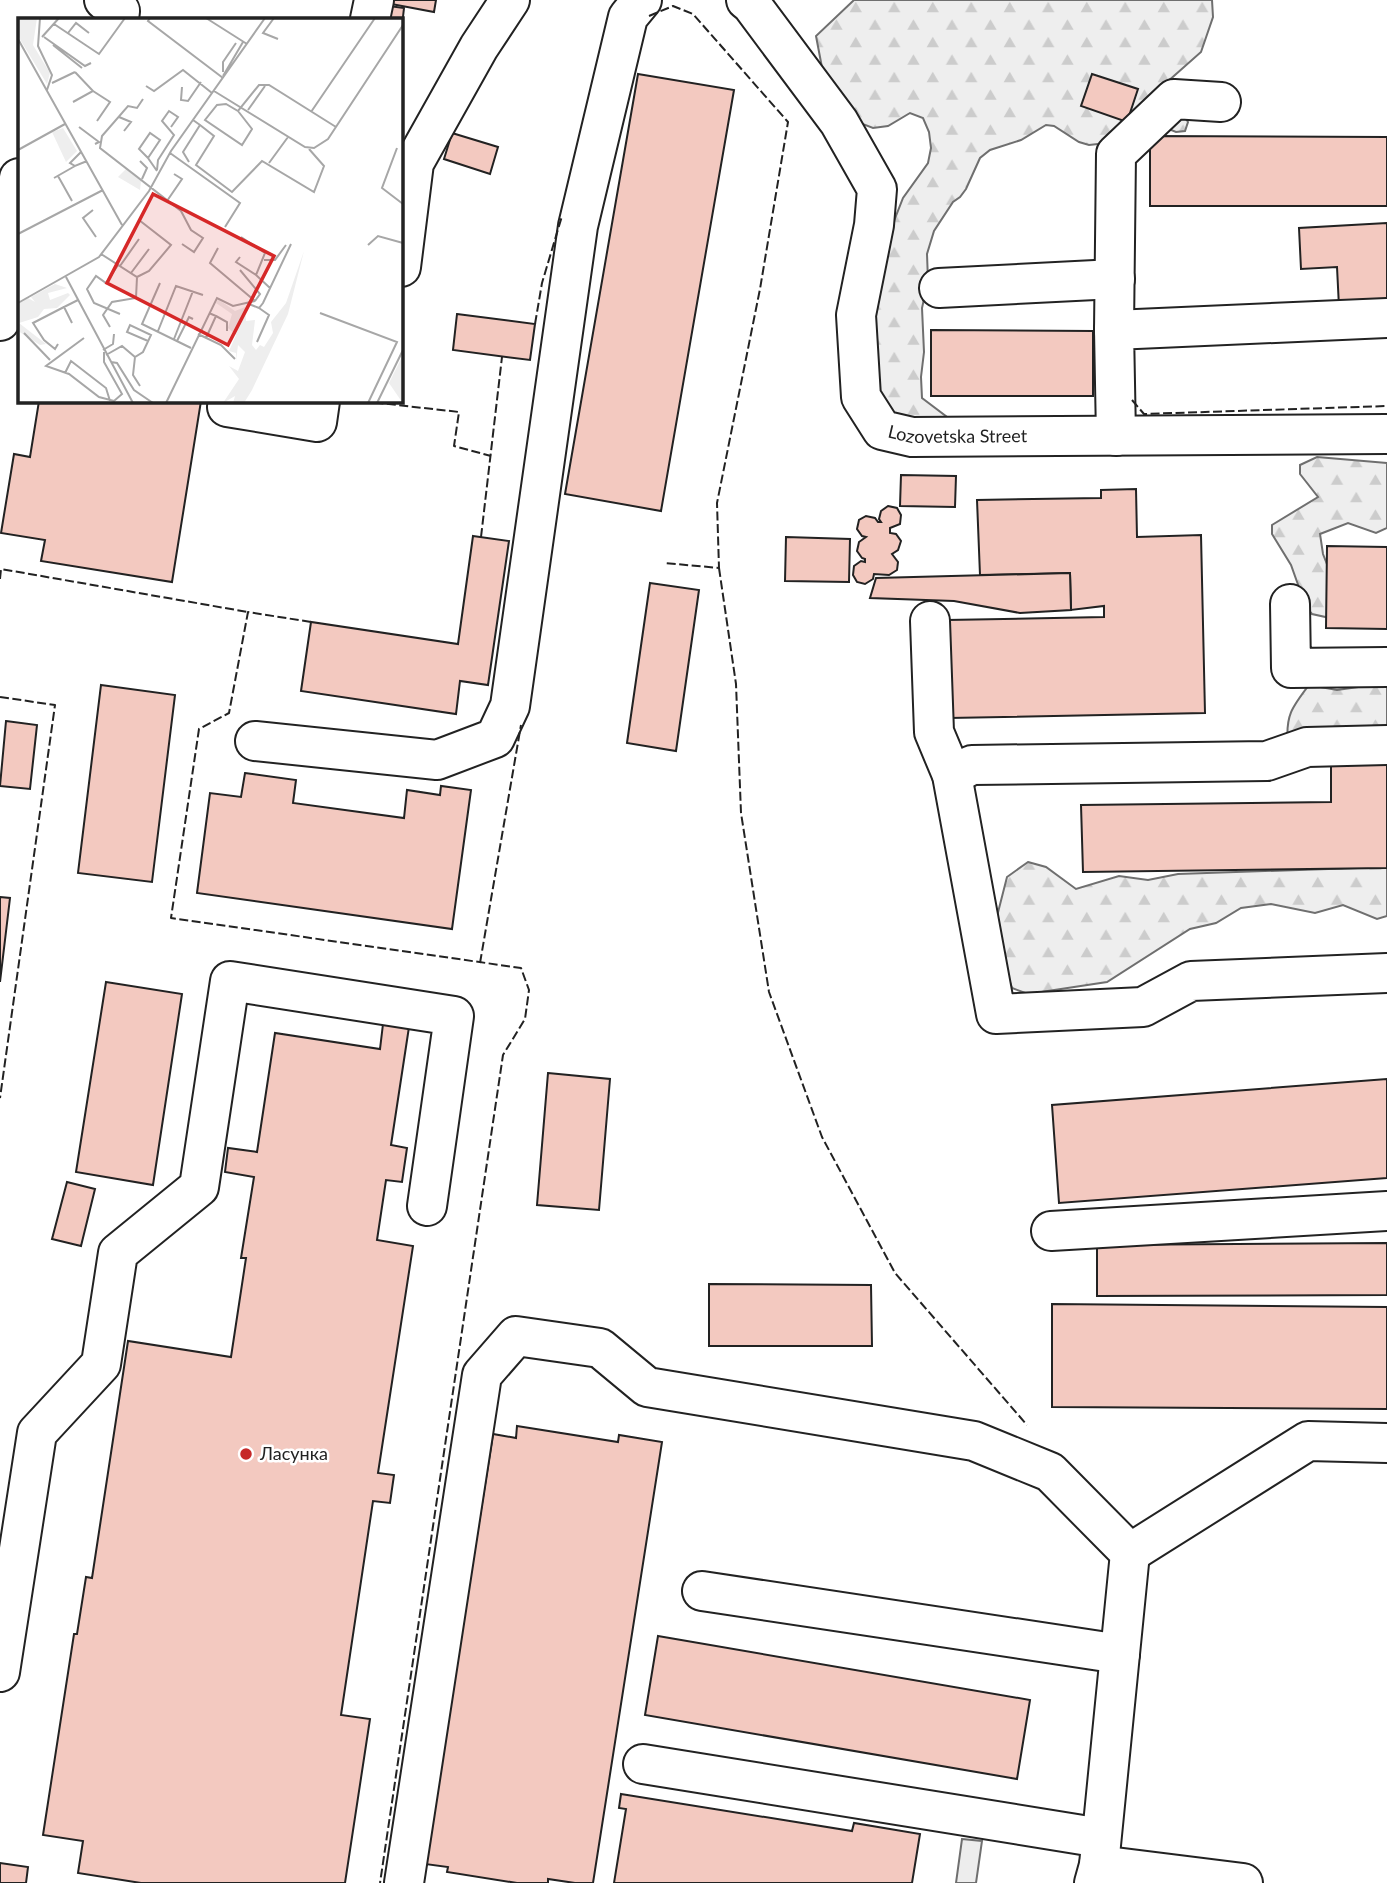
<svg xmlns="http://www.w3.org/2000/svg" width="1387" height="1883" font-family="Lato,sans-serif">
<defs>
<pattern id="forest-firs" width="22" height="20" patternUnits="userSpaceOnUse" patternTransform="scale(1.75)"><rect width="22" height="20" fill="#eee"/><path d="M5 1l3.5 6h-7zM16 11l3.5 6h-7z" fill="#ccc"/></pattern>
</defs>
<rect width="100%" height="100%" fill="#fff"/>
<!-- forest -->
<g fill="url(#forest-firs)" stroke="#6f6f6f" stroke-width="2">
<polygon points="854,0 1212,0 1213,17 1201,52 1166,83 1188,122 1185,131 1176,132 1159,125 1107,143 1089,145 1079,142 1054,126 1046,125 1021,140 990,150 980,158 966,189 960,197 953,202 934,231 927,254 928,281 922,308 924,352 921,377 922,398 951,420 883,424 867,290 903,198 928,163 931,148 929,132 923,118 910,113 888,126 873,128 860,123 824,78 816,36"/>
<polygon points="1317,457 1387,463 1387,528 1376,533 1348,523 1320,534 1323,554 1337,590 1330,618 1312,614 1306,607 1291,565 1272,534 1272,525 1318,497 1300,474 1300,465"/>
<path d="M1387 683V750L1288 745C1285 716 1292 707 1309 685L1337 690Z"/>
<polygon points="1028,862 1046,867 1076,889 1119,876 1148,880 1178,874 1387,867 1387,916 1377,919 1343,905 1315,913 1271,904 1241,908 1216,923 1190,929 1107,982 1028,994 1012,988 993,932 1007,877"/>
</g>
<!-- parking -->
<polygon fill="#ededed" stroke="#6f6f6f" stroke-width="2" points="962,1839 982,1841 976,1883 956,1883"/>
<!-- building -->
<g fill="#f3c9c0" stroke="#222" stroke-width="2">
<polygon points="387,0 436,0 434,12 386,3"/>
<polygon points="389,6 404,8 401,34 401,19 387,19"/>
<polygon points="638,74 734,90 661,511 565,494"/>
<polygon points="1092,74 1138,89 1127,122 1081,106"/>
<polygon points="452,133 498,147 490,174 444,159"/>
<polygon points="1150,136 1387,137 1387,206 1150,206"/>
<polygon points="1387,223 1387,305 1339,307 1337,267 1301,269 1299,228"/>
<polygon points="457,314 535,324 530,360 453,350"/>
<polygon points="931,330 1093,331 1093,396 931,396"/>
<polygon points="39,401 201,401 172,582 41,561 45,540 1,533 14,454 30,457"/>
<polygon points="901,475 956,476 955,507 900,506"/>
<polygon points="1136,489 1137,537 1201,535 1205,713 949,718 947,620 1104,617 1104,606 1071,610 1070,573 980,575 977,500 1101,498 1101,490"/>
<polygon points="888,506 897,508 901,515 900,524 890,528 890,533 896,534 901,541 898,550 892,554 898,562 897,570 889,575 874,574 873,579 865,584 857,582 853,575 854,566 861,561 865,562 865,559 862,558 857,551 859,542 866,537 862,536 857,529 859,520 866,516 875,518 878,522 881,522 879,519 881,511"/>
<polygon points="473,536 509,541 488,685 460,681 456,714 301,691 311,622 458,644"/>
<polygon points="786,537 850,539 849,582 785,581"/>
<polygon points="1327,546 1387,547 1387,629 1326,628"/>
<polygon points="1070,573 1071,610 1020,613 954,601 870,598 876,578"/>
<polygon points="650,583 699,590 676,751 627,743"/>
<polygon points="101,685 175,695 152,882 78,873"/>
<polygon points="6,721 37,725 30,789 0,786"/>
<polygon points="1331,765 1387,765 1387,868 1083,872 1081,805 1331,802"/>
<polygon points="245,773 296,780 293,803 404,818 407,790 440,795 441,786 471,790 452,929 197,893 210,793 241,797"/>
<polygon points="0,897 10,898 0,982"/>
<polygon points="106,982 182,994 153,1185 76,1172"/>
<polygon points="383,1024 409,1027 391,1145 407,1148 402,1182 386,1180 377,1240 413,1246 378,1473 394,1475 390,1503 373,1501 341,1715 370,1719 345,1883 141,1883 78,1873 83,1841 43,1835 74,1634 77,1634 86,1577 92,1578 128,1341 231,1357 246,1258 241,1258 254,1177 225,1172 228,1148 257,1152 275,1033 380,1049"/>
<polygon points="548,1073 610,1079 599,1210 537,1205"/>
<polygon points="1387,1079 1387,1178 1059,1203 1052,1105"/>
<polygon points="67,1182 95,1189 81,1246 52,1239"/>
<polygon points="1387,1243 1387,1295 1097,1296 1097,1245"/>
<polygon points="709,1284 871,1285 872,1346 709,1346"/>
<polygon points="1052,1304 1387,1307 1387,1409 1052,1407"/>
<polygon points="517,1426 618,1442 619,1435 662,1442 593,1883 575,1883 548,1879 548,1883 517,1883 447,1872 448,1867 425,1864 493,1434 516,1438"/>
<polygon points="658,1636 1030,1700 1017,1779 645,1715"/>
<polygon points="621,1794 852,1831 854,1823 920,1834 912,1883 614,1883 626,1809 619,1808"/>
<polygon points="0,1863 28,1867 26,1883 0,1883"/>
</g>
<g fill="none" stroke-linecap="round" stroke-linejoin="round">
<defs>
<g id="minor">
<polyline points="104,0 120,11 119,19"/>
<path id="s1" d="M746 0 751 4 839 122 877 189 874 225 856 315 861 397 882 430 912 437 1387 434"/>
<polyline points="370,19 374,0"/>
<polyline points="401,267 414,163 479,47 510,0"/>
<polyline points="939,288 1115,279"/>
<polyline points="0,321 19,178"/>
<polyline points="1114,330 1116,154 1174,99 1221,102"/>
<polyline points="227,407 317,422 320,401"/>
<polyline points="1116,436 1114,330 1387,318"/>
<polyline points="1290,604 1291,668 1387,667"/>
<polyline points="930,621 934,732 952,775 996,1014 1143,1007 1191,981 1387,973"/>
<polyline points="255,741 437,760 495,738 510,706 578,226 628,17 642,0"/>
<polyline points="952,775 972,765 1267,761 1307,747 1387,745"/>
<polyline points="1051,1231 1387,1211"/>
<polyline points="1130,1553 1308,1441 1387,1443"/>
<polyline points="702,1591 1120,1654"/>
<polyline points="0,1672 37,1433 101,1364 118,1253 199,1187 230,981 454,1016 427,1206"/>
<polyline points="643,1764 1101,1838"/>
<polyline points="1099,1865 1243,1883"/>
<polyline points="404,1883 482,1375 516,1336 600,1348 647,1387 974,1441 1050,1472 1130,1553 1099,1865 1094,1883"/>
</g>
</defs>
<!-- minor casing -->
<use href="#minor" stroke="#222" stroke-width="42"/>
<!-- minor -->
<use href="#minor" stroke="#fff" stroke-width="38"/>
<!-- fence -->
<g stroke="#222" stroke-width="2" stroke-dasharray="9 3.5" stroke-linecap="butt">
<polyline points="649,16 673,6 693,14 788,122 760,289 717,503 719,568 665,563"/>
<polyline points="535,324 542,283 562,216"/>
<polyline points="1132,400 1144,414 1387,406"/>
<polyline points="362,401 459,412 454,446 491,456"/>
<polyline points="481,537 502,357"/>
<polyline points="719,568 736,684 741,813 769,992 822,1137 895,1273 1027,1425"/>
<polyline points="0,579 1,569 248,612"/>
<polyline points="311,622 248,612 229,713 199,729 171,918 521,968 529,990 525,1019 503,1055 380,1883"/>
<polyline points="0,697 55,705 0,1098"/>
<polyline points="480,963 521,725"/>
</g>
</g>
<!-- markers -->
<circle fill="#c62828" stroke="#fff" stroke-width="2.5" cx="246" cy="1454" r="7"/>
<g text-anchor="middle" stroke-width="5" stroke-linejoin="round" paint-order="stroke">
<!-- street labels -->
<g font-size="18" fill="#222" stroke="#fff">
<text dy="6" stroke="none"><textPath href="#s1" startOffset="556">Lozovetska Street</textPath></text>
</g>
<!-- poi labels -->
<g font-size="18" fill="#222" stroke="#fff" text-anchor="start">
<text x="260" y="1460">Ласунка</text>
</g>
</g>
<!-- overview -->
<g transform="translate(18 18)">
<rect width="385" height="385" fill="#fff"/>
<path d="M0 0H19L15 27 32 55 29 66 0 18ZM45 110 59 133 48 144 34 114ZM108 151 123 163 122 172 100 159ZM286 233 270 296 234 372 226 385H215L217 378 205 385 221 361 211 348 220 353 227 334 220 327 218 343V335L211 333 218 317 210 310 214 296 198 285 200 281 217 293 227 289 228 303 237 302 234 327 238 332 242 327 246 329 255 315 253 304 268 285ZM37 266 49 270 30 275 32 282 50 275 52 277 39 290 26 291 20 299 1 305 28 326 22 327 0 313V286L10 280 17 284 13 279ZM385 337V383L384 384 371 365Z" fill="#eee"/>
<path fill="none" stroke="#a7a7a7" stroke-width="2" d="M22 0 20 28 34 57 29 72M132 0 130 3 205 60M188 0 229 26M256 0 245 15 260 21M36 6 81 36 107 0M50 15 58 5 71 15M24 19 41 0M26 19 67 48 73 45M0 21 104 207M35 27 64 50M205 54V44L218 25M205 58 225 24M34 65 57 54M128 68 136 73 165 52 194 75M164 69 163 82 170 83 183 64M75 73 92 84 79 103M196 73 287 129 296 130 310 121 385 7M125 81 119 90 110 88 84 118 82 130 163 193 173 212 185 220 176 234 164 226M55 84 75 73 57 54M230 92 247 68M220 93 234 111 224 127 187 102 199 87 208 86 220 93 241 67H251L318 109M293 94 357 0M101 99 113 104 106 113M182 107 196 118 178 147 214 174 244 143 296 174 306 148 291 131M61 109 81 124 77 126M379 130 364 170 385 186M0 132 47 106M63 134 52 145 57 148 69 143M152 135 222 185 207 209M130 140 121 131 132 115 142 122 130 140 139 153M122 143 129 150 124 161M171 144 165 134 182 107 175 102M251 145 270 119M139 152 140 142 156 117 144 103 151 93 160 99 153 109M40 158 54 183M36 160 57 148M149 183 164 161 156 156M75 192 65 200 78 219M0 216 85 172M223 219 247 235 238 257 252 270M350 227 360 218 385 225M200 230 192 245 237 283M83 236 119 259 131 253 153 227 121 202M222 239 218 244 238 257M246 242H257L268 227M100 247 88 265 78 258 69 271 76 285 102 296M102 248 121 221M222 252 242 276 237 283M113 255 131 231M48 259 115 385M142 265 124 306 173 330M0 285 81 239 131 173 153 133 247 0M231 286 241 290 245 285 273 226M302 295 379 324 350 385M198 298 209 304V313M54 305 46 289 60 282M92 309 85 297 94 284 118 280 119 259M140 313 158 268 185 277M6 315 32 342M180 316 203 327 217 341M66 320 28 348 51 356 81 379 96 383 104 376 86 344V334M188 320 198 298 191 295M156 321 175 273M159 323 171 299 175 301M239 324 251 297 241 290M40 326 37 331 26 322 15 305 46 289M85 332 95 326 96 316M88 337 104 328 117 339 125 334 133 317 112 307 109 314 130 323M117 339 115 357 122 368M93 344 99 345 116 372 135 385M47 355 53 343 88 370 92 383M148 385 199 280 215 288 237 283M359 385 385 332"/>
<path fill="#d62828" fill-opacity="0.15" stroke="#d62828" stroke-width="3.5" d="M135 176 256 238 210 327 89 265Z"/>
<rect width="385" height="385" fill="none" stroke="#222" stroke-width="3.5"/>
</g>
</svg>
